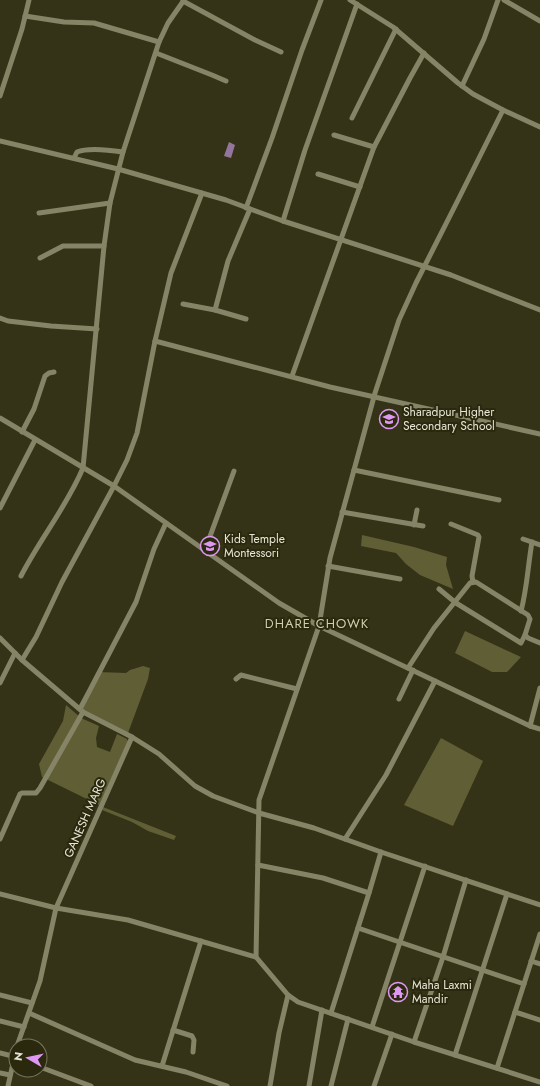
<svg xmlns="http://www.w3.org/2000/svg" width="540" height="1086" font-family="Jost,sans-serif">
<rect width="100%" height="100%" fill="#343318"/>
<!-- green -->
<g fill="#605e34">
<polygon points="362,535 414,547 447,557 446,565 453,589 420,575 406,564 396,553 361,546"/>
<polygon points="465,631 521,657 507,672 492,672 455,653"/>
<polygon points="143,666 150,668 148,679 128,733 78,707 98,672 126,673 130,670"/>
<polygon points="66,705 81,718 99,726 96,738 97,747 110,752 117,734 127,739 128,742 99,805 42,777 39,764 63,721"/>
<polygon points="441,738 483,761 453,826 404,805"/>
<polygon points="103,807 176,836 174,840 148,831 132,822 102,810"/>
</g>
<!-- water -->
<polygon fill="#94759d" points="229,142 235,145 231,158 224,156"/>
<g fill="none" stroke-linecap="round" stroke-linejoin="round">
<!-- street -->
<g stroke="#858467" stroke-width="5">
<polyline points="350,0 393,27 458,83 473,94 503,110 540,127"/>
<polyline points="504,0 540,21"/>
<polyline points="183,1 255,40 281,52"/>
<polyline points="25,16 64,22 94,23 159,42"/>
<polyline points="156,53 212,75 226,81"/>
<polyline points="462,86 484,39 498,0"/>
<polyline points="0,96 22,29 29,0"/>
<polyline points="503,110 458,200 416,283 399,320 375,393 330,558 319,626 259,800 256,957 288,995 298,1002 414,1042 540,1082"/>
<polyline points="352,118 396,29"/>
<polyline points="334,135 374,147"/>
<polyline points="0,141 118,169 226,200 283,221 451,275 540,310"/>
<path d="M74 158 77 152C89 147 110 150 123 152"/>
<polyline points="318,174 360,187"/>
<polyline points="246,208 272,138 302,50 321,0"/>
<polyline points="39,213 110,203"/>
<polyline points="283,221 305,150 357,4"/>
<polyline points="40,258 63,246 104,246"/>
<polyline points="183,304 215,310 246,319"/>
<polyline points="215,310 228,261 250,209"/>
<polyline points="0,318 8,321 51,326 97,329"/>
<polyline points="155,341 330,387 540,434"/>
<polyline points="292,376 374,147 410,78 424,53"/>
<polyline points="0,418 114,486 279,603 319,626 530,726 540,729"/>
<polyline points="22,432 34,409 45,376 49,373 54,372"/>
<polyline points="354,470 499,500"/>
<polyline points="0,508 35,440"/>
<polyline points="342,512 423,526"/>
<polyline points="451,524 478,535 479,537 472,576 473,582"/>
<polyline points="414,525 417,510"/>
<polyline points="523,539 540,545"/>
<polyline points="205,550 234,471"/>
<polyline points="328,566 400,579"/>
<path d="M21 576C40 539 67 506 83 468L104 246 110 203 123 152 159 42 168 23 184 0"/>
<polyline points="439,589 456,603 521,643 525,635"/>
<path d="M521 611C527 589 528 565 532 542"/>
<polyline points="0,638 22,660 83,712 132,737 159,754 195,786 213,796 259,813 314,828 381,852 540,905"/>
<polyline points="22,660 36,637 62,582 114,486 127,460 137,433 155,341 171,273 202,193"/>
<polyline points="408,668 434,628 470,583 476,582 528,615 530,619 525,635 528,638 540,643"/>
<polyline points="236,679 241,675 297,689"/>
<polyline points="0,683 15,653"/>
<polyline points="399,699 413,670"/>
<polyline points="80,709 136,602 154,549 166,523"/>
<polyline points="530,726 540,688"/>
<polyline points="0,839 20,794 22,793 36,793 40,788 83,712"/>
<polyline points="345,839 386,775 435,681"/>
<polyline points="258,865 323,878 369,893"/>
<polyline points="0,894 56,908 128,920 256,957"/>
<polyline points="358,928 524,984"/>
<polyline points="531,961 540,964"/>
<polyline points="0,995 32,1003"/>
<polyline points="515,1012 540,1020"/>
<polyline points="29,1013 135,1060 186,1072 227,1086"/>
<polyline points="331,1013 369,893 381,852"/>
<polyline points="0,1021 24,1027"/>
<polyline points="372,1027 425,866"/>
<polyline points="173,1030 192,1036 194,1040 193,1052"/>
<polyline points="414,1042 443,957 466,880"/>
<polyline points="17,1046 40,981 56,908 132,737"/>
<polyline points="0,1053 16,1057"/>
<polyline points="455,1055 507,894"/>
<polyline points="162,1066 201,941"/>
<polyline points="40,1067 91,1086"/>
<polyline points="497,1068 540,934"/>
<polyline points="0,1073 10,1075"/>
<polyline points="8,1086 16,1050"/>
<polyline points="270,1086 279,1033 288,995"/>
<polyline points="309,1086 322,1010"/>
<polyline points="331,1086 348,1019"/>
<polyline points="374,1086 392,1034"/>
</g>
</g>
<!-- icons -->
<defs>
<symbol id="school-ring" viewBox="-11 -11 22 22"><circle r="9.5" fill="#2a290e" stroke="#de98f2" stroke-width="1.5"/><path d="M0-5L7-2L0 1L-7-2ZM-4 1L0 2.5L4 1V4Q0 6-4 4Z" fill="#de98f2"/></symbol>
<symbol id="temple-ring" viewBox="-11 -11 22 22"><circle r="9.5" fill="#2a290e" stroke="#de98f2" stroke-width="1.5"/><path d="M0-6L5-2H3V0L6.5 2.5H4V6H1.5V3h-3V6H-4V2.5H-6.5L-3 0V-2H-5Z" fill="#de98f2"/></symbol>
</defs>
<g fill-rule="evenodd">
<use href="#school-ring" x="378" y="408" width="22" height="22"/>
<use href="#school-ring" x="199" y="535" width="22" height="22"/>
<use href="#temple-ring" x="387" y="981" width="22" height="22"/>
</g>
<g text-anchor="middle" stroke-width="4" stroke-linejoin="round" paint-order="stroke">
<!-- poi labels -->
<g font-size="12" fill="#e7e6d6" stroke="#2a290e" text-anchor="start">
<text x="403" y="416">Sharadpur Higher<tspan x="403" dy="14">Secondary School</tspan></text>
<text x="224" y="543">Kids Temple<tspan x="224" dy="14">Montessori</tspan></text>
<text x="412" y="989">Maha Laxmi<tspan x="412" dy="14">Mandir</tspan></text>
</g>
<!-- street labels -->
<g font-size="12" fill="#e7e6d6" stroke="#2a290e">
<text transform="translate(85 818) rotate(-66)" y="4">GANESH MARG</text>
</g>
<!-- neighbourhood labels -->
<g font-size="13" letter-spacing="1" fill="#ceceae" stroke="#2a290e">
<text x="317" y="628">DHARE CHOWK</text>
</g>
</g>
<!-- north arrow -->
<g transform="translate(28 1058) rotate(279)"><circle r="19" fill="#2a290e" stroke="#76755e"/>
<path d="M0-3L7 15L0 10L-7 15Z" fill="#de98f2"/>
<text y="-6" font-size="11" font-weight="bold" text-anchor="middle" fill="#e7e6d6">N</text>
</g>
</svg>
